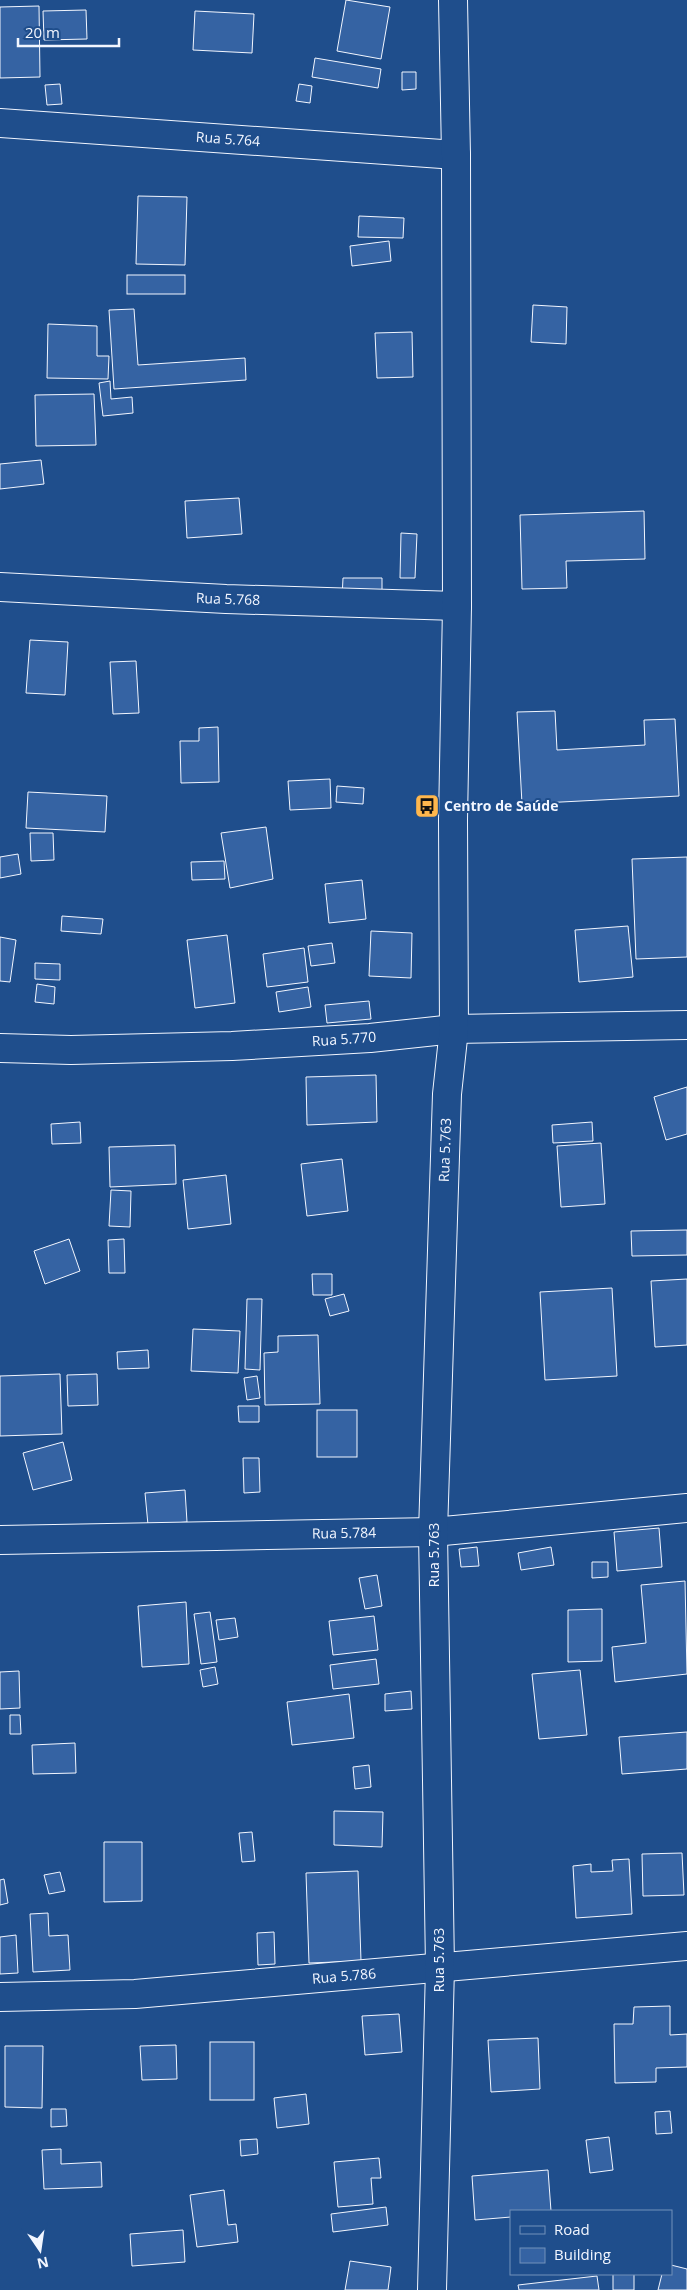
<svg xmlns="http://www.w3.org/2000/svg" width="687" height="2290" font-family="'Open Sans',sans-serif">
<rect width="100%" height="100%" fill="#1f4e8c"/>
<!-- building -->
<g fill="#3563a3" stroke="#f2f6ff">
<polygon points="346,0 390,7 381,59 337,51"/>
<polygon points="39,6 40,77 0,78 0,7"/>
<polygon points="86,10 87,39 44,40 43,11"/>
<polygon points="195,11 254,14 252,53 193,50"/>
<polygon points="315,58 381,69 378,88 312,77"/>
<polygon points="402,72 416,72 416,89 402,90"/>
<polygon points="60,84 62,104 47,105 45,85"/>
<polygon points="299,84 312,86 310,103 296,101"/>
<polygon points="138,196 187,197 185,265 136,264"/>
<polygon points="359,216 404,218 403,238 358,237"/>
<polygon points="389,241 391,261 352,266 350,246"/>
<rect x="127" y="275" width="58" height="19"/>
<polygon points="533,305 567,307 566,344 531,342"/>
<polygon points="134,309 138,365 245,358 246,380 114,389 109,310"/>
<polygon points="48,324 97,326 97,356 109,356 108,379 47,378"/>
<polygon points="412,332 413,377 377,378 375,333"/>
<polygon points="110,381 111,399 132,397 133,413 103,416 99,383"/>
<polygon points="94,394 96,445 36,446 35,395"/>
<polygon points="41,460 44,484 0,489 0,464"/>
<polygon points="239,498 242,534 187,538 185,501"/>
<polygon points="644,511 645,559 566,561 567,588 522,589 520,515"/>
<polygon points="401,533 417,534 415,578 400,578"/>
<polygon points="343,578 382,578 382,598 342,598"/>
<polygon points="30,640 68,642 65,695 26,693"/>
<polygon points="136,661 139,713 113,714 110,662"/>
<polygon points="555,711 557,750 645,745 644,720 675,719 679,796 522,804 517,712"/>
<polygon points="218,727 219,782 181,783 180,741 199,741 199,728"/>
<polygon points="330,779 331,808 290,810 288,781"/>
<polygon points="337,786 364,788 363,804 336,802"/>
<polygon points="28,792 107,796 105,832 26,828"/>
<polygon points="266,827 273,879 230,888 221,833"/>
<polygon points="30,833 53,833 54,860 31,861"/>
<polygon points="18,854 21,874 0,878 0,857"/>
<polygon points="687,857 687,957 636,959 632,859"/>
<polygon points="224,861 225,879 192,880 191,862"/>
<polygon points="362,880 366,919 329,923 325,884"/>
<polygon points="62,916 103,919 101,934 61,931"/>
<polygon points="628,926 633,977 579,982 575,930"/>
<polygon points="371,931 412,933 411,978 369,976"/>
<polygon points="227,935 235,1003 195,1008 187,940"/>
<polygon points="0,937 16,940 10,982 0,981"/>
<polygon points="332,943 335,963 311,966 308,946"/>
<polygon points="304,948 308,982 267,987 263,954"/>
<polygon points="35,963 60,964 60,980 35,979"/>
<polygon points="37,984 55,987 54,1004 35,1002"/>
<polygon points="308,987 311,1007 279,1012 276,992"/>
<polygon points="369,1001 371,1019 327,1023 325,1005"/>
<polygon points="376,1075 377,1122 307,1125 306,1077"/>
<polygon points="687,1087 687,1134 666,1140 654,1097"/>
<polygon points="80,1122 81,1143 52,1144 51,1124"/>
<polygon points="592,1122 593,1141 553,1143 552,1125"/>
<polygon points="601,1143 605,1204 561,1207 557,1146"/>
<polygon points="175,1145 176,1184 110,1187 109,1147"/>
<polygon points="342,1159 348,1211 307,1216 301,1164"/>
<polygon points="226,1175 231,1224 188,1229 183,1180"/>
<polygon points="111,1190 131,1191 130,1227 109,1226"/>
<polygon points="687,1230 687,1255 632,1256 631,1231"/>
<polygon points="69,1239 80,1271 45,1284 34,1251"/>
<polygon points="124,1239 125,1273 109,1273 108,1240"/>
<polygon points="312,1274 332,1274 332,1295 313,1295"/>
<polygon points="687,1279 687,1345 655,1347 651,1281"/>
<polygon points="612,1288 617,1376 545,1380 540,1292"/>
<polygon points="344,1294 349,1311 330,1316 325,1299"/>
<polygon points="247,1299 262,1299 260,1370 245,1369"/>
<polygon points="193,1329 240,1331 238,1373 191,1371"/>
<polygon points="318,1335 320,1404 265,1405 264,1353 278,1352 278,1336"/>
<polygon points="148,1350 149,1368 118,1369 117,1352"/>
<polygon points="60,1374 62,1434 0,1436 0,1376"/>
<polygon points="97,1374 98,1405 68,1406 67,1375"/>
<polygon points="257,1376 260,1398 247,1400 244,1378"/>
<polygon points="238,1406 259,1406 259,1422 239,1422"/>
<rect x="317" y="1410" width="40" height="47"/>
<polygon points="63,1442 72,1480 33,1490 23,1453"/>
<polygon points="243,1458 259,1458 260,1492 244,1493"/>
<polygon points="185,1490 187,1522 148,1525 145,1493"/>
<polygon points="659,1528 662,1567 617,1571 614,1532"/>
<polygon points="477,1547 479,1566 461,1567 459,1549"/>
<polygon points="551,1547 554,1565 521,1570 518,1553"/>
<polygon points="592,1562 608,1562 608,1577 592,1578"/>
<polygon points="377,1575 382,1606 365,1609 359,1578"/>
<polygon points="685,1581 687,1674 615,1682 612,1647 646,1643 641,1585"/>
<polygon points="186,1602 189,1664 142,1667 138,1606"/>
<polygon points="602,1609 602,1661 568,1662 568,1610"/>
<polygon points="210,1612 217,1662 201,1664 194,1614"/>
<polygon points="374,1616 378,1650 333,1655 329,1621"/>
<polygon points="235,1618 238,1637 219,1640 216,1620"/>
<polygon points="376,1659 379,1684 333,1689 330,1665"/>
<polygon points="215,1667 218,1684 203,1687 200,1670"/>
<polygon points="580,1670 587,1735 539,1739 532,1674"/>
<polygon points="19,1671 20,1708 0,1709 0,1672"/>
<polygon points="411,1691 412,1709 385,1711 385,1694"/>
<polygon points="349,1694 354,1738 292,1745 287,1702"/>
<polygon points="10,1715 20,1715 21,1734 10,1734"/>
<polygon points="687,1732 687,1769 622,1774 619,1737"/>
<polygon points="75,1743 76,1773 33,1774 32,1745"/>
<polygon points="369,1765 371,1787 355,1789 353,1767"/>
<polygon points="334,1811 383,1812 382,1847 334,1845"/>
<polygon points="252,1832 255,1861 242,1862 239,1833"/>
<polygon points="104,1842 142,1842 142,1901 104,1902"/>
<polygon points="682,1853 684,1895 643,1896 642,1854"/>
<polygon points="629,1859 632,1914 576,1918 573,1866 591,1864 591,1872 613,1871 612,1860"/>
<polygon points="358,1871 361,1961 309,1963 306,1873"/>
<polygon points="60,1872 65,1891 49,1894 44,1875"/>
<polygon points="4,1879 8,1903 0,1905 0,1880"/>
<polygon points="48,1913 49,1936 68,1935 70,1970 33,1972 30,1914"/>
<polygon points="274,1932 275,1964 258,1965 257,1933"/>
<polygon points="16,1935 18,1973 0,1974 0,1937"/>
<polygon points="670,2006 670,2035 687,2034 687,2067 656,2068 656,2082 615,2083 614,2024 633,2024 634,2007"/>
<polygon points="399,2014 402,2052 365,2055 362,2016"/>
<polygon points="538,2038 540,2089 491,2092 488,2040"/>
<rect x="210" y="2042" width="44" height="58"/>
<polygon points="176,2045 177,2079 142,2080 140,2046"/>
<polygon points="5,2046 43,2046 42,2108 5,2107"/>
<polygon points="306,2094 309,2124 277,2128 274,2098"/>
<polygon points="51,2109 66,2109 67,2126 51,2127"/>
<polygon points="670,2111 672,2133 656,2134 655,2112"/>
<polygon points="609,2137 613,2170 590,2173 586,2140"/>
<polygon points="257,2139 258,2154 241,2156 240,2140"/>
<polygon points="61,2149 61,2164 101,2162 102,2187 44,2189 42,2150"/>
<polygon points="379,2158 381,2178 371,2178 373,2204 338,2207 334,2162"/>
<polygon points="548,2170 551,2211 511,2211 511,2217 475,2220 472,2176"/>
<polygon points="224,2190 228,2225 236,2224 238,2242 197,2247 190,2195"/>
<polygon points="386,2207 388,2225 333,2232 331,2214"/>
<polygon points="183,2230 185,2262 132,2266 130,2234"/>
<polygon points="350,2261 391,2267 388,2290 345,2290"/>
<polygon points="671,2265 687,2269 687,2290 658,2290 662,2274 671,2274"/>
<rect x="613" y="2274" width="21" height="16"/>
<polygon points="597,2276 599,2290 519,2290 518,2285"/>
</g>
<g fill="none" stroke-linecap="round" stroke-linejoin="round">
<defs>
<g id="street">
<polyline points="0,123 456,155"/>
<polyline points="0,587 226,599 457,606"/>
<polyline points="0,1048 71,1050 232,1046 370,1038 454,1029 687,1025"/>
<polyline points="0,1540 433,1532 687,1508"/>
<polyline points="0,1997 135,1994 687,1946"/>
<polyline points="432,2290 440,1967 433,1532 447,1094 454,1029 453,820 457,606 456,155 453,0"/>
</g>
</defs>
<!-- street casing -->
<use href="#street" stroke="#f2f6ff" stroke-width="30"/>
<!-- street -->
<use href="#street" stroke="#1f4e8c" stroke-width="28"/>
</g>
<!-- icons -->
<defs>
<symbol id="bus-square" viewBox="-11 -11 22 22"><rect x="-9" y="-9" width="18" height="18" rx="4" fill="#ffb74d" stroke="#1f4e8c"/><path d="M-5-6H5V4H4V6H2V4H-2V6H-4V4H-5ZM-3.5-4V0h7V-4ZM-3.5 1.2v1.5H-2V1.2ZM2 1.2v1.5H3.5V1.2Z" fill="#111"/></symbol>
</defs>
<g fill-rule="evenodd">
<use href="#bus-square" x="413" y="792" width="28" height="28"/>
</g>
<g text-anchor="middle" stroke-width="4" stroke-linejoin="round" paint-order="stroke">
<!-- street labels -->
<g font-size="14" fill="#f2f6ff" stroke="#1f4e8c">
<text transform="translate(228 139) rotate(4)" y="5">Rua 5.764</text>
<text transform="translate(228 599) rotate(2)" y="5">Rua 5.768</text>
<text transform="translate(344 1039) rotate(-4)" y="5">Rua 5.770</text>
<text transform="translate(445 1150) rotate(-88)" y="5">Rua 5.763</text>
<text transform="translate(344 1533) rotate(-1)" y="5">Rua 5.784</text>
<text transform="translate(434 1555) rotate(-90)" y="5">Rua 5.763</text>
<text transform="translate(439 1960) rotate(-90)" y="5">Rua 5.763</text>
<text transform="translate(344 1976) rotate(-5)" y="5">Rua 5.786</text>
</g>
<!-- poi labels -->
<g font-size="14" font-weight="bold" fill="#f2f6ff" stroke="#1f4e8c" text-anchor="start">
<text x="444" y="811">Centro de Saúde</text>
</g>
</g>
<!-- legend -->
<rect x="510" y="2210" width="162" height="65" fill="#1f4e8c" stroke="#7391ba"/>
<rect x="520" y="2226" width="25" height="8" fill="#1f4e8c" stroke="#7391ba"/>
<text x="554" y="2235" font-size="15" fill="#f2f6ff">Road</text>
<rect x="520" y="2248" width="25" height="15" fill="#3563a3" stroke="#7391ba"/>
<text x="554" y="2260" font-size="15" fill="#f2f6ff">Building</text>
<!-- north arrow -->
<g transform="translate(40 2250) rotate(167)" stroke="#1f4e8c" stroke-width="4" paint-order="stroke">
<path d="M0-4L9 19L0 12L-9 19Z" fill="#f2f6ff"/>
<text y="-8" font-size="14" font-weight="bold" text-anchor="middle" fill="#f2f6ff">N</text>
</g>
<!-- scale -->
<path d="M18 38v8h101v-8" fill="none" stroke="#f2f6ff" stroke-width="2.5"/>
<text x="25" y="38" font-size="15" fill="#f2f6ff" stroke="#1f4e8c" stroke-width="4" paint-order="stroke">20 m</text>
</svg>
